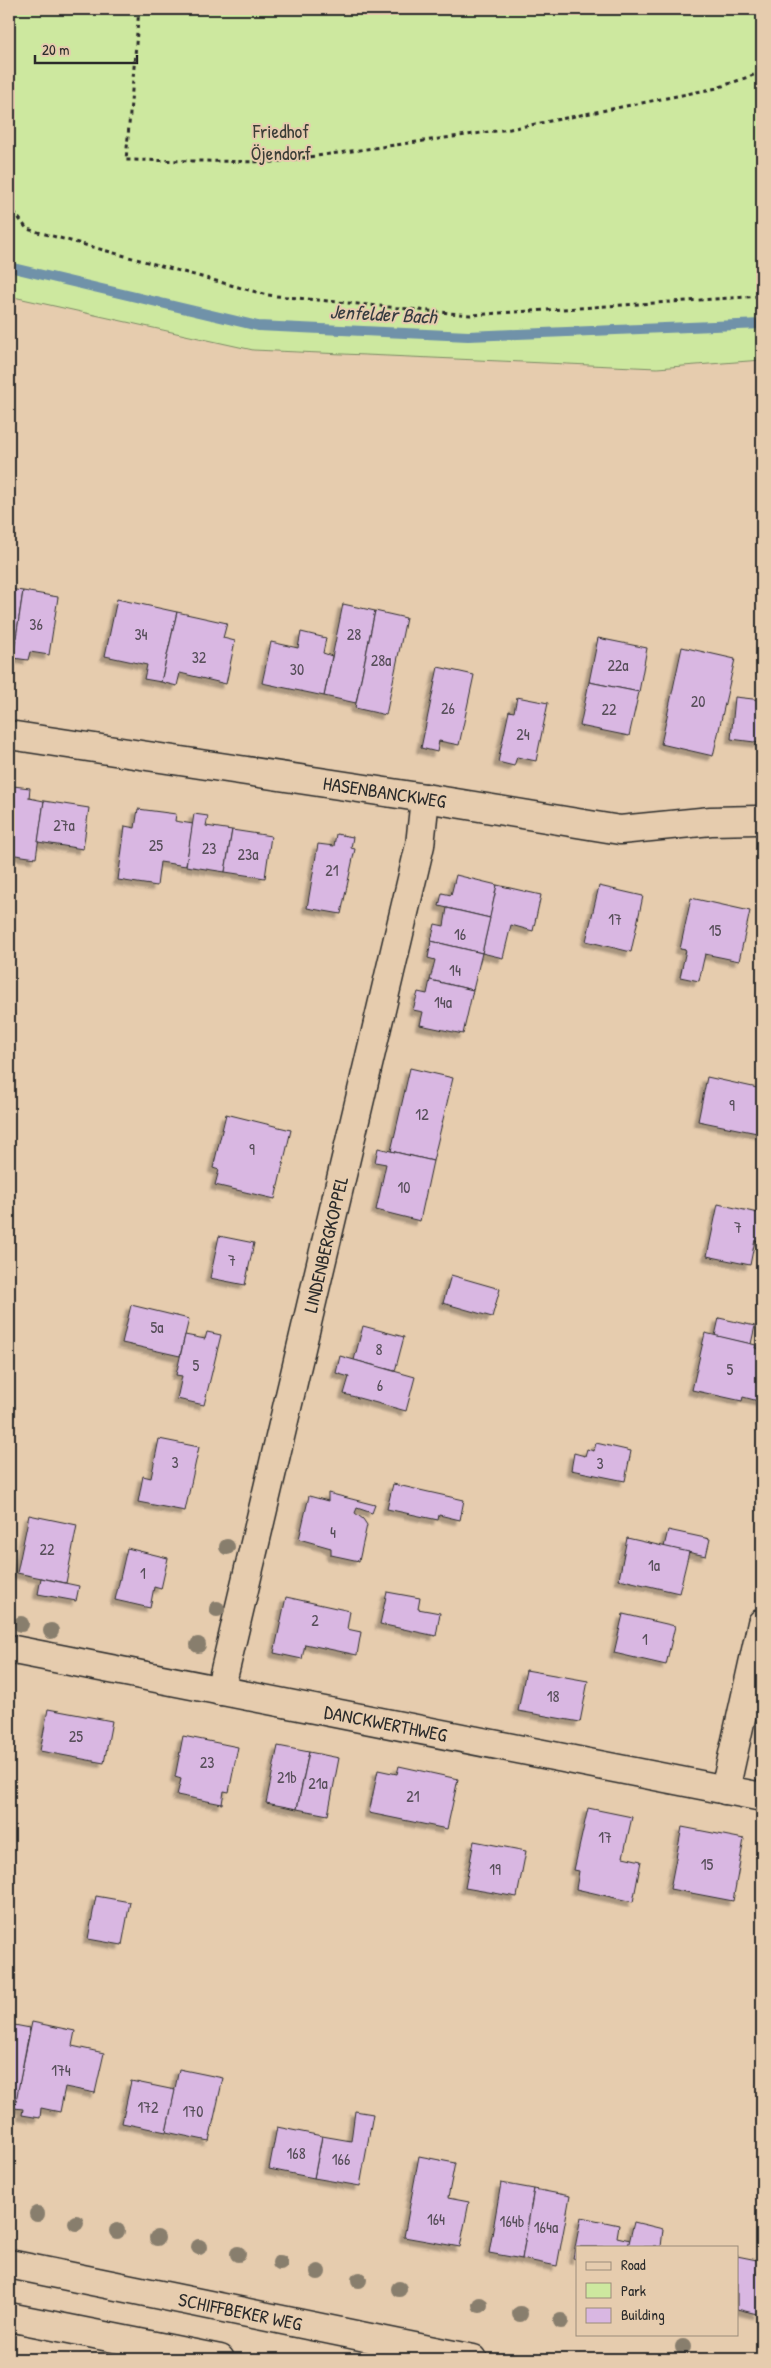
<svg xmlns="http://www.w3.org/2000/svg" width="771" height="2368" font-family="'Patrick Hand',sans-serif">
<defs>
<filter id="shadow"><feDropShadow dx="-4.5" dy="4.5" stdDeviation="1" flood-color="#0004"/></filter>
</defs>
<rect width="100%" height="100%" fill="#e6ccae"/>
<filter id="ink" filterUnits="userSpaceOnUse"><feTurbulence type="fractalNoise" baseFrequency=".02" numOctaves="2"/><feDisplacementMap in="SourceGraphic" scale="10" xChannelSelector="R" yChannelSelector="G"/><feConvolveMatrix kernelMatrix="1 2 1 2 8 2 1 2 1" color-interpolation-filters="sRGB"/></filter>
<g filter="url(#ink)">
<!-- green -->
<polygon fill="#cde89f" stroke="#7c8a65" points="9,9 762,9 762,360 657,368 253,350 9,296"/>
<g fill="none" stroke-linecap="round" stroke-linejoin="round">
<!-- stream -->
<polyline stroke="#6f92a9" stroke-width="10" points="9,267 258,326 468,336 762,324"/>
</g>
<!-- building -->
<g fill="#d9b7e2" stroke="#2b2b2b" filter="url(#shadow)">
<polygon points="9,589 23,591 13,658 9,657"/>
<polygon points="23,591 58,597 49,655 30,652 28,660 13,658"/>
<polygon points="117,599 177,612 161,682 144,679 147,665 105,656"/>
<polygon points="343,604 375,611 356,703 324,696"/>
<polygon points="375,611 406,618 386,715 355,708"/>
<polygon points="177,612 227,623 223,638 235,641 226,684 180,673 177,686 161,682"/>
<polygon points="301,632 326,638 323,653 332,656 324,696 262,683 271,642 298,648"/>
<polygon points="598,638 647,648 639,692 589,682"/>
<polygon points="682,647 735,659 713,756 661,744"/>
<polygon points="438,667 474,675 459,745 439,741 437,752 421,748"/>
<polygon points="589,682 639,692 629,736 580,726"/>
<polygon points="517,697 548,703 536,761 517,757 514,766 498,762 509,711 514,712"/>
<polygon points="735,697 762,700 762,743 731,739"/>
<polygon points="13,786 30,788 29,798 44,801 36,858 9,854 9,813"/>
<polygon points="44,801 89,808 83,849 38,842"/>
<polygon points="138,809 176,814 175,821 193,824 186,866 160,862 157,886 118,880 125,826 135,828"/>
<polygon points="194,814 208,816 206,826 232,830 225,872 186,866"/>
<polygon points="232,830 271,836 265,878 225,872"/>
<polygon points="336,834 353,837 351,848 355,849 341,914 307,908 318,844 334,846"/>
<polygon points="456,875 497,885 490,918 439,906 442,893 451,895"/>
<polygon points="497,885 541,895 533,931 511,925 503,958 482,953"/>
<polygon points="599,886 643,896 631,952 586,941"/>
<polygon points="691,898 750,911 739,961 705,954 699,981 680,977 686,950 680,949"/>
<polygon points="447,908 490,918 482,953 431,941 435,924 444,926"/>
<polygon points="431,941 482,953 473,990 430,980 435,960 428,958"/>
<polygon points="430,980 473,990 463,1034 420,1025 423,1012 413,1010 418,992 427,994"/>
<polygon points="410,1068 453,1078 433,1161 391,1151"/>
<polygon points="707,1077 762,1089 762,1134 698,1121"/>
<polygon points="226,1114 291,1130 275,1199 215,1185 219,1170 213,1168"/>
<polygon points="378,1148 433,1161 420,1221 376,1210 386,1164 375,1162"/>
<polygon points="718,1204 762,1214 762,1242 755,1240 750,1265 707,1256"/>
<polygon points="219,1236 254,1243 245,1285 210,1278"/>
<polygon points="451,1275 500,1289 492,1317 443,1303"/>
<polygon points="131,1305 189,1319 180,1356 122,1343"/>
<polygon points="719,1318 755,1326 751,1344 715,1336"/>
<polygon points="363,1326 404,1337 395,1371 354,1360"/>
<polygon points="207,1332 221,1335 204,1405 177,1399 182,1376 176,1375 185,1335 205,1339"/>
<polygon points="705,1333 756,1345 755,1348 762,1349 762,1402 743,1397 742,1401 692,1390"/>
<polygon points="340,1356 415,1377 406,1411 344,1394 349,1377 336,1373"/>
<polygon points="159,1439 199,1447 185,1511 138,1502 143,1476 151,1478"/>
<polygon points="596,1443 631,1451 625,1481 571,1470 574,1453 585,1456 587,1449 594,1451"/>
<polygon points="393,1484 464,1500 460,1520 439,1515 438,1520 387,1509"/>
<polygon points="328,1493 375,1505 372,1513 357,1508 355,1513 363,1519 367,1525 359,1561 331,1555 331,1548 299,1539 309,1496 328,1501"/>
<polygon points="29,1515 77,1525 66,1583 17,1573"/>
<polygon points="668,1530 710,1539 706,1556 664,1547"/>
<polygon points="627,1538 689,1552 679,1593 619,1579"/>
<polygon points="127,1548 168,1558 161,1589 154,1587 150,1608 115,1600"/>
<polygon points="41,1578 79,1586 76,1601 38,1594"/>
<polygon points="387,1592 420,1598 418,1609 440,1613 436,1636 380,1624"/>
<polygon points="286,1597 350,1611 347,1629 361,1632 357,1655 305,1644 302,1659 274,1653"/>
<polygon points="623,1614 675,1626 666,1665 614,1653"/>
<polygon points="526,1670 588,1681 580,1722 518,1711"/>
<polygon points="48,1709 112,1721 104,1763 40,1751"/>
<polygon points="183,1736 238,1747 229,1792 224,1791 222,1804 177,1795 181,1779 175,1777"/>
<polygon points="278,1746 309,1752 297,1809 266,1803"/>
<polygon points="309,1752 339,1758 328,1815 297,1809"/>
<polygon points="399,1766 458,1779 447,1829 369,1813 378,1770 397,1774"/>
<polygon points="588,1808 632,1817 623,1857 641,1861 633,1902 576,1889 579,1871 574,1870"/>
<polygon points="682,1827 744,1839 733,1901 670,1889"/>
<polygon points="474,1841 526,1851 517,1897 465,1888"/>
<polygon points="96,1896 130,1902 122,1945 88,1939"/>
<polygon points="32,2022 75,2031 72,2046 104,2053 95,2093 65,2087 60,2112 41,2108 40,2118 22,2115 23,2109 14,2108"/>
<polygon points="9,2024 30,2028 16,2101 9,2100 9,2101"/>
<polygon points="179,2069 223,2078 209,2141 166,2132"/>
<polygon points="131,2081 175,2090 166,2132 122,2123"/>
<polygon points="355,2111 373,2114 360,2186 314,2178 322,2136 351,2141"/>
<polygon points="277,2127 322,2136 314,2178 269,2169"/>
<polygon points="419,2156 455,2163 448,2198 469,2202 460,2247 404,2237"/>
<polygon points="501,2183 534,2189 522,2259 489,2253"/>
<polygon points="534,2189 570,2196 557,2266 522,2259"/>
<polygon points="581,2217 619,2225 617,2237 630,2240 628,2247 577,2247 577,2259 573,2258"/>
<polygon points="634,2222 663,2229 661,2247 628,2247"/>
<polygon points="737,2256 762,2261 762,2291 757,2314 737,2309"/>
</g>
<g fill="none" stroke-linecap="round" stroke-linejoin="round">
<defs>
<g id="minor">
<path id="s1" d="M9 735 425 798 620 830 711 821 762 820"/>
<path id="s2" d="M9 1649 762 1797"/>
<path id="s3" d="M220 1691 420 845 425 798"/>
<polyline points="725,1790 762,1623"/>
<polyline points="9,2317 220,2359"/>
</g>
<g id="major">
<path id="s4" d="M9 2264 473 2359"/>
</g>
</defs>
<!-- minor casing -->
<use href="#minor" stroke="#2b2b2b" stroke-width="31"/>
<!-- major casing -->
<use href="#major" stroke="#2b2b2b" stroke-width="31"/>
<!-- path -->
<g stroke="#2b2b2b" stroke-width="3" stroke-dasharray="4 4" stroke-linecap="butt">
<polyline points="139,9 126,160 273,162 510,129 717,88 762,72"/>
<polyline points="9,205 27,229 267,295 470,315 762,296"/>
</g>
<!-- minor -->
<use href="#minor" stroke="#e6ccae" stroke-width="28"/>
<!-- major -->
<use href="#major" stroke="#e6ccae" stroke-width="28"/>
</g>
<!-- trees -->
<g fill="#887e6d">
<circle cx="227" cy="1547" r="8"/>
<circle cx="217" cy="1609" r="8"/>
<circle cx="21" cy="1624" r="8"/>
<circle cx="51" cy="1631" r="8"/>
<circle cx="198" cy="1645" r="8"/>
<circle cx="37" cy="2214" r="8"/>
<circle cx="76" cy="2223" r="8"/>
<circle cx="117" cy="2231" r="8"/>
<circle cx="157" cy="2238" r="8"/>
<circle cx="199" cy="2247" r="8"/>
<circle cx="238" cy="2254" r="8"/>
<circle cx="280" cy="2263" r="8"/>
<circle cx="318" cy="2272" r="8"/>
<circle cx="359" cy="2280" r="8"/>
<circle cx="399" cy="2289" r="8"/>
<circle cx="480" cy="2305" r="8"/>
<circle cx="520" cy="2314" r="8"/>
<circle cx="561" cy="2321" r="8"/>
<circle cx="683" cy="2347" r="8"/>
</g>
</g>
<g text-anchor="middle" stroke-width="4" stroke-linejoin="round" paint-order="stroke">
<!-- number labels -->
<g font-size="16" fill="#564e59">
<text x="36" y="630">36</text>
<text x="141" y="640">34</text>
<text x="354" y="640">28</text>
<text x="199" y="663">32</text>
<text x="381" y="666">28a</text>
<text x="618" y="671">22a</text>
<text x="297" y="675">30</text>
<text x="698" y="707">20</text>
<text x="448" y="714">26</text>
<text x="609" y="715">22</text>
<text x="523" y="740">24</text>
<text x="64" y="831">27a</text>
<text x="156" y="851">25</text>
<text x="209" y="854">23</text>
<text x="248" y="860">23a</text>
<text x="332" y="876">21</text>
<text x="615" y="925">17</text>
<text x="715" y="936">15</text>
<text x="460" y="940">16</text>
<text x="455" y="976">14</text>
<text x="443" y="1008">14a</text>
<text x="732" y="1111">9</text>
<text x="422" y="1120">12</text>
<text x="252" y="1155">9</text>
<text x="404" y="1193">10</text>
<text x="738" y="1233">7</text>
<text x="232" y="1266">7</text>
<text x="157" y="1333">5a</text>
<text x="379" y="1355">8</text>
<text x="196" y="1371">5</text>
<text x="730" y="1375">5</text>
<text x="380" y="1391">6</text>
<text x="175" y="1468">3</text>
<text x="600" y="1469">3</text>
<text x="333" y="1538">4</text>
<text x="47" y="1555">22</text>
<text x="654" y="1571">1a</text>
<text x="143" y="1579">1</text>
<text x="315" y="1626">2</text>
<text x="645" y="1645">1</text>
<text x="553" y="1702">18</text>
<text x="76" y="1742">25</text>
<text x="207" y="1768">23</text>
<text x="287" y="1783">21b</text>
<text x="318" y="1789">21a</text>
<text x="413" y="1802">21</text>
<text x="605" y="1843">17</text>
<text x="707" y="1870">15</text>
<text x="495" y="1875">19</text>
<text x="61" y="2076">174</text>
<text x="148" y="2113">172</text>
<text x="193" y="2117">170</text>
<text x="296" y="2159">168</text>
<text x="341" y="2165">166</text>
<text x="436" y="2225">164</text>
<text x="512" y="2227">164b</text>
<text x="546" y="2233">164a</text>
</g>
<!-- park labels -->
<g font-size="19" fill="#3b3e37" stroke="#e6ccae">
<text x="281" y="138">Friedhof<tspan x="281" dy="22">Öjendorf</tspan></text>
</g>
<!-- street labels -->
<g font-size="19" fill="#2b2b2b" stroke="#e6ccae">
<text dy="7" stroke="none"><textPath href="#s1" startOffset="380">HASENBANCKWEG</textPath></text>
<text dy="7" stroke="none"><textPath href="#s3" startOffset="459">LINDENBERGKOPPEL</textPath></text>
<text dy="7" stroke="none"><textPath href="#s2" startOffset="384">DANCKWERTHWEG</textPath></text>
<text dy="7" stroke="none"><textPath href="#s4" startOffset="236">SCHIFFBEKER WEG</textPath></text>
</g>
<!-- water labels -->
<g font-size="20" font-style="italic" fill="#363c40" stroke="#e6ccae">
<text transform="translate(383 314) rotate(3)" y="7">Jenfelder Bach</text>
</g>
</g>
<!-- margin -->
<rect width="771" height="2368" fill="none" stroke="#e6ccae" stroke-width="30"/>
<rect x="15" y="15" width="741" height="2338" fill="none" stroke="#2b2b2b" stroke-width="2" filter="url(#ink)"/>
<!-- legend -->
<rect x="576" y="2246" width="162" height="90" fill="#e6ccae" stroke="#9b8c7a"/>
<rect x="586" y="2262" width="25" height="8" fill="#e6ccae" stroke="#9b8c7a"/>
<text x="621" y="2270" font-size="15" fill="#2b2b2b">Road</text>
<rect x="586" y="2283" width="25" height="15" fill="#cde89f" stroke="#9b8c7a"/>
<text x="621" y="2296" font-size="15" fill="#2b2b2b">Park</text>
<rect x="586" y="2308" width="25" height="15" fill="#d9b7e2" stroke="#9b8c7a"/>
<text x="621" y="2320" font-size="15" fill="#2b2b2b">Building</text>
<!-- scale -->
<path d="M35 55v8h102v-8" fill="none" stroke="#2b2b2b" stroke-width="2.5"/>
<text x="42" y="55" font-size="15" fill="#2b2b2b" stroke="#e6ccae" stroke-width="4" paint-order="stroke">20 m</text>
</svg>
